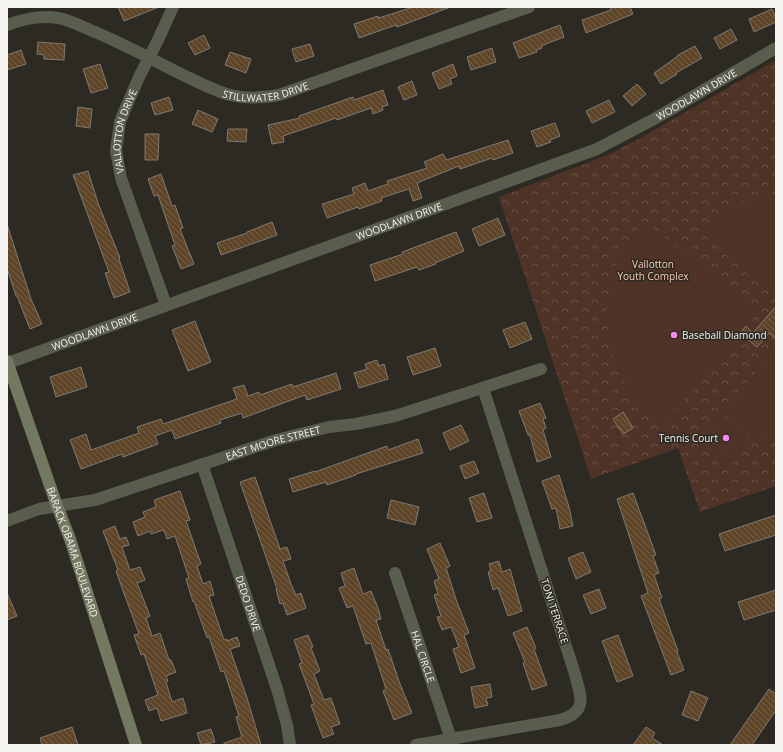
<svg xmlns="http://www.w3.org/2000/svg" width="783" height="752" font-family="'Open Sans',sans-serif">
<defs>
<pattern id="park-crowns" width="20" height="18" patternUnits="userSpaceOnUse"><rect width="20" height="18" fill="#503327"/><path d="M2 6a3 3 0 1 1 6 0M12 15a3 3 0 1 1 6 0" fill="none" stroke="#6a5147"/></pattern>
<pattern id="building-back-hatch" width="6" height="6" patternUnits="userSpaceOnUse"><rect width="6" height="6" fill="#5e4528"/><path d="M-1 5l2 2M0 0l6 6M5-1l2 2" fill="none" stroke="#766048"/></pattern>
</defs>
<rect width="100%" height="100%" fill="#2c2a23"/>
<!-- park -->
<polygon fill="url(#park-crowns)" points="776,60 776,486 700,512 678,448 591,479 499,197 610,154 635,141"/>
<!-- pitch -->
<g fill="#503327">
<polygon points="776,193 776,299 703,234 723,213 749,199"/>
<polygon points="644,220 752,309 753,319 663,426 630,393 610,350 606,304 618,259"/>
<polygon points="776,349 776,441 753,435 721,411"/>
<polygon points="723,415 748,436 728,460 703,439"/>
</g>
<!-- building -->
<g fill="url(#building-back-hatch)" stroke="#807a73">
<polygon points="118,7 159,7 124,21"/>
<polygon points="413,7 448,8 397,27 396,25 359,38 354,24 378,16 379,18"/>
<polygon points="610,7 630,7 633,14 586,33 582,20 611,10"/>
<polygon points="772,9 776,18 776,22 754,32 749,19"/>
<polygon points="560,25 564,37 541,46 542,48 536,50 537,52 519,58 513,43"/>
<polygon points="731,29 737,40 720,49 714,38"/>
<polygon points="204,35 210,48 195,55 188,43"/>
<polygon points="38,42 65,44 64,60 44,59 44,55 37,54"/>
<polygon points="310,44 314,56 296,62 292,49"/>
<polygon points="695,46 702,58 676,73 677,74 661,84 654,73 678,56 678,55"/>
<polygon points="492,48 496,62 471,70 467,57"/>
<polygon points="21,50 26,64 7,70 7,55"/>
<polygon points="230,52 251,59 246,73 225,65"/>
<polygon points="100,64 108,88 91,93 83,69"/>
<polygon points="453,64 457,76 450,79 452,84 439,89 432,73"/>
<polygon points="412,81 417,95 404,100 398,87"/>
<polygon points="637,84 646,94 632,106 623,96"/>
<polygon points="383,90 388,105 382,107 383,110 373,114 371,108 337,120 336,118 283,136 284,142 272,144 268,125 300,118 299,116 353,97 354,100"/>
<polygon points="169,97 173,110 155,115 151,103"/>
<polygon points="609,100 615,112 592,123 586,111"/>
<polygon points="78,107 92,109 90,128 76,126"/>
<polygon points="198,110 218,119 212,132 192,124"/>
<polygon points="555,123 560,136 550,140 551,142 537,147 531,131"/>
<polygon points="228,129 247,129 246,142 227,141"/>
<polygon points="145,134 159,134 158,160 145,160"/>
<polygon points="508,140 513,153 493,160 492,158 460,169 459,166 417,183 422,198 413,201 409,189 381,198 382,201 359,209 358,207 327,218 322,204 354,194 352,188 365,183 368,191 388,184 387,181 427,168 424,162 443,154 446,160"/>
<polygon points="88,171 98,203 120,258 119,259 130,292 114,298 105,273 109,272 73,175"/>
<polygon points="161,174 172,206 175,205 183,228 180,229 194,264 181,269 172,246 175,245 158,195 154,196 148,179"/>
<polygon points="498,218 505,235 479,246 472,229"/>
<polygon points="272,222 277,235 221,255 217,243 247,233 247,232"/>
<polygon points="8,227 31,299 42,324 30,329 17,296 16,296 7,268 7,228"/>
<polygon points="456,232 464,251 435,263 436,264 419,270 417,267 375,281 370,265 403,254 402,252"/>
<polygon points="776,306 776,339 769,333 757,347 740,333 746,326 753,333"/>
<polygon points="195,321 211,362 188,371 172,330"/>
<polygon points="525,322 532,339 510,348 503,330"/>
<polygon points="435,348 441,366 413,375 407,357"/>
<polygon points="377,360 379,366 384,364 388,379 359,388 354,373 367,369 365,364"/>
<polygon points="81,367 87,387 56,397 50,377"/>
<polygon points="336,373 341,389 307,400 305,395 243,418 242,413 220,420 221,423 175,439 172,430 155,436 158,444 123,457 122,454 81,469 70,440 86,434 91,450 139,433 137,427 161,419 163,424 237,399 233,388 244,385 248,396 259,392 260,395 292,384 293,387"/>
<polygon points="540,403 546,418 543,419 546,428 543,430 551,457 537,462 530,435 528,435 519,411"/>
<polygon points="623,412 633,428 623,434 613,419"/>
<polygon points="461,425 469,441 450,450 443,433"/>
<polygon points="418,439 423,453 356,474 356,475 327,485 326,482 293,492 289,479 315,471 315,472 387,446 388,450"/>
<polygon points="474,461 479,473 465,479 460,466"/>
<polygon points="559,475 569,507 573,526 560,529 556,508 552,509 542,481"/>
<polygon points="255,477 280,549 287,547 291,559 283,561 291,584 296,595 301,593 306,608 287,615 283,603 280,604 276,589 277,589 240,482"/>
<polygon points="180,491 190,520 186,521 201,564 197,566 203,584 210,581 214,595 209,596 224,640 227,639 227,641 237,637 240,646 230,649 248,701 261,745 224,745 224,743 242,737 236,717 239,716 224,671 221,672 209,637 207,638 194,601 193,602 186,579 189,578 175,536 167,539 164,530 151,534 150,531 138,536 133,522 145,517 143,512 156,507 154,500"/>
<polygon points="484,493 492,518 477,522 469,498"/>
<polygon points="633,493 656,555 653,556 659,573 654,575 662,598 659,599 678,651 677,652 684,670 671,675 641,596 648,593 617,499"/>
<polygon points="391,500 419,507 415,525 387,518"/>
<polygon points="776,515 776,535 725,551 719,534"/>
<polygon points="115,526 120,539 126,537 129,545 122,547 130,570 140,567 145,580 137,583 150,616 146,618 152,636 160,633 169,660 171,660 176,672 166,676 168,681 166,682 172,702 183,698 187,713 161,721 157,708 149,711 145,700 158,695 144,654 141,655 134,635 139,634 122,588 116,571 118,570 103,531"/>
<polygon points="440,543 450,566 446,568 457,602 469,633 464,635 475,668 461,673 453,649 459,647 451,627 442,630 437,617 441,616 434,595 438,594 434,581 439,579 427,549"/>
<polygon points="583,552 591,572 576,579 568,558"/>
<polygon points="499,561 502,572 510,569 522,611 508,616 498,588 493,590 488,572 491,571 489,564"/>
<polygon points="354,568 363,594 371,591 378,608 381,619 376,620 386,650 388,649 400,684 412,713 394,720 383,691 386,689 371,643 366,644 353,606 347,608 339,588 345,586 341,573"/>
<polygon points="599,589 606,608 591,614 583,595"/>
<polygon points="776,590 776,610 744,620 738,602"/>
<polygon points="7,593 17,616 7,620"/>
<polygon points="527,627 536,648 534,649 547,685 532,690 523,663 525,662 513,633"/>
<polygon points="308,635 313,647 311,648 320,671 314,674 324,700 331,698 340,724 331,727 334,734 323,738 311,705 314,704 299,664 302,663 294,640"/>
<polygon points="618,635 633,676 617,682 602,641"/>
<polygon points="490,684 492,697 486,698 488,705 475,708 471,687"/>
<polygon points="769,689 776,694 776,710 752,745 730,745"/>
<polygon points="691,691 708,698 698,721 682,715"/>
<polygon points="72,727 78,745 42,745 40,738"/>
<polygon points="646,727 655,733 652,738 663,745 633,745"/>
<polygon points="211,729 215,742 201,745 197,733"/>
</g>
<g fill="none" stroke-linecap="round" stroke-linejoin="round">
<!-- minor -->
<g stroke="#595d4d" stroke-width="12">
<path id="s1" d="M7 25C24 19 40 15 58 18 70 20 83 27 95 32 126 45 155 61 185 76 200 83 215 91 230 95 246 99 263 98 279 95L529 7"/>
<path id="s2" d="M166 305 121 178 116 151 120 122 124 112 139 77 157 42 173 7"/>
<path id="s3" d="M8 363 597 149 656 118 776 48"/>
<path id="s4" d="M202 464 277 689 287 725 290 745"/>
<path id="s5" d="M7 521 39 509 95 500 276 440 329 427 356 424 395 416 541 369"/>
<path id="s6" d="M395 573 451 739"/>
<path d="M416 745 560 720C590 711 580 695 574 671L483 388"/>
</g>
<!-- secondary -->
<path stroke="#737961" stroke-width="12" id="s7" d="M7 361 57 506 70 539 136 745"/>
</g>
<!-- markers -->
<g fill="#f688ed" stroke="#2c2a23" stroke-width="1.5">
<circle cx="674" cy="335" r="4"/>
<circle cx="726" cy="438" r="4"/>
</g>
<g text-anchor="middle" stroke-width="3" stroke-linejoin="round" paint-order="stroke">
<!-- street labels -->
<g font-size="10" fill="#f5f4f0" stroke="#2c2a23">
<text dy="4" stroke="none"><textPath href="#s1" startOffset="277">STILLWATER DRIVE</textPath></text>
<text dy="4" stroke="none"><textPath href="#s3" startOffset="740">WOODLAWN DRIVE</textPath></text>
<text dy="4" stroke="none"><textPath href="#s2" startOffset="183">VALLOTTON DRIVE</textPath></text>
<text dy="4" stroke="none"><textPath href="#s3" startOffset="416">WOODLAWN DRIVE</textPath></text>
<text dy="4" stroke="none"><textPath href="#s3" startOffset="92">WOODLAWN DRIVE</textPath></text>
<text dy="4" stroke="none"><textPath href="#s5" startOffset="278">EAST MOORE STREET</textPath></text>
<text dy="4" stroke="none"><textPath href="#s7" startOffset="202">BARACK OBAMA BOULEVARD</textPath></text>
<text dy="4" stroke="none"><textPath href="#s4" startOffset="147">DEDO DRIVE</textPath></text>
<text transform="translate(555 611) rotate(72)" y="4">TONI TERRACE</text>
<text dy="4" stroke="none"><textPath href="#s6" startOffset="88">HAL CIRCLE</textPath></text>
</g>
<!-- park labels -->
<g font-size="10" fill="#ffcab3" stroke="#2c2a23">
<text x="653" y="268">Vallotton<tspan x="653" dy="12">Youth Complex</tspan></text>
</g>
<!-- poi labels -->
<g font-size="10" fill="#f5f4f0" stroke="#2c2a23" text-anchor="start">
<text x="682" y="339">Baseball Diamond</text>
<text x="718" y="442" text-anchor="end">Tennis Court</text>
</g>
</g>
<!-- border -->
<rect width="783" height="752" fill="none" stroke="#f5f4f0" stroke-width="16"/>
</svg>
